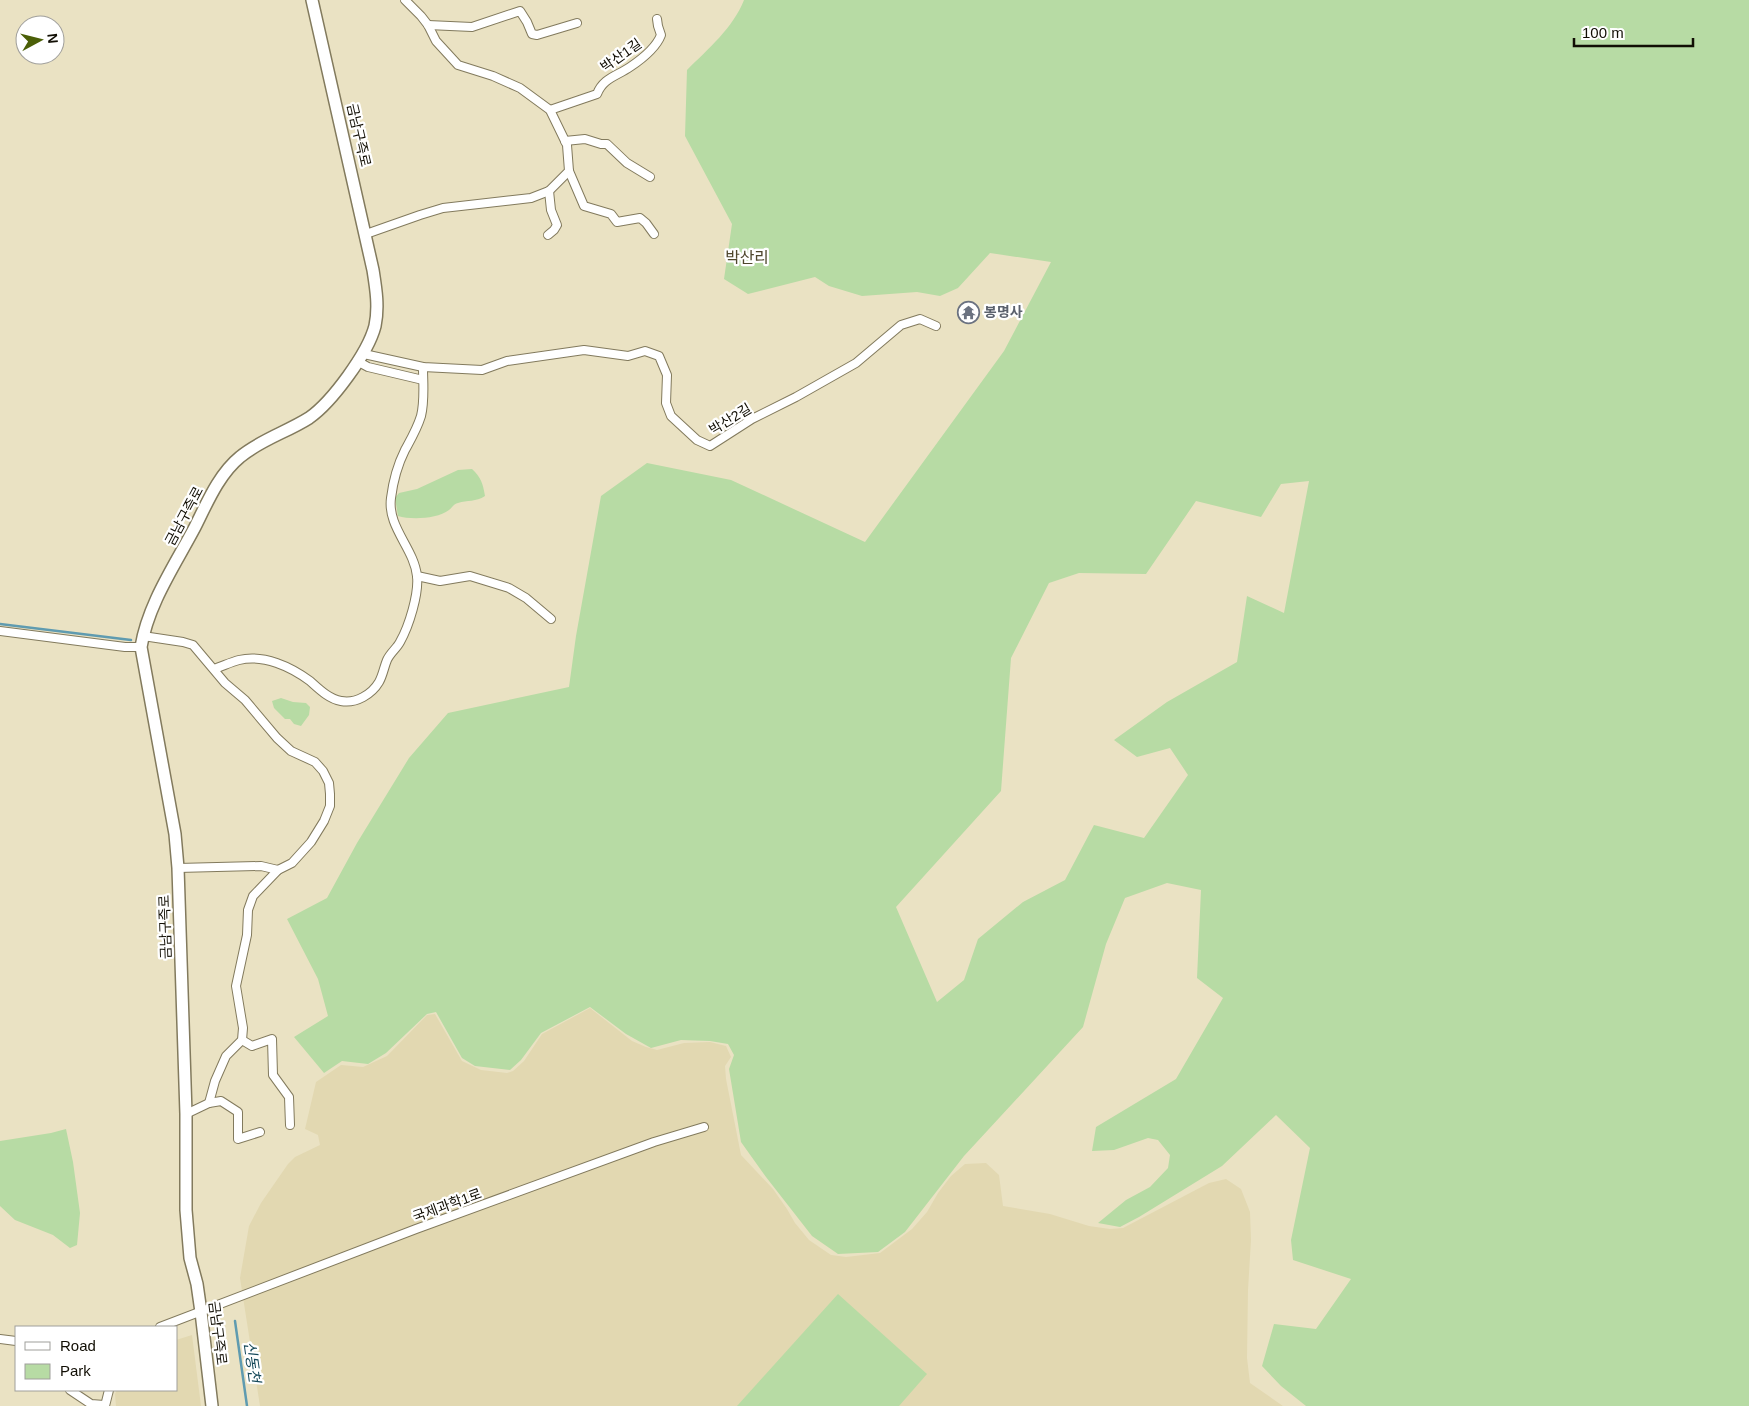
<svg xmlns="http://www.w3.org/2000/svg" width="1749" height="1406" font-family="Helvetica,'Noto Sans KR',sans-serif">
<rect width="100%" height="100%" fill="#eae2c3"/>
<!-- built -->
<g fill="#e2d8b1">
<polygon points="590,1008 632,1041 646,1047 657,1050 684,1043 710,1042 726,1046 731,1057 725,1066 726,1079 741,1155 773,1189 787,1209 795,1223 809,1240 831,1255 846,1257 880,1253 912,1229 927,1212 938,1193 951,1176 965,1164 986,1163 999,1175 1003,1206 1050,1214 1089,1226 1110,1229 1123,1228 1209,1183 1226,1179 1241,1189 1250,1212 1251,1240 1248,1290 1247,1358 1250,1383 1283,1406 260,1406 240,1278 249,1226 261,1203 288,1164 295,1157 320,1145 318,1135 305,1129 316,1082 341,1065 363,1067 387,1056 427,1015 435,1014 462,1061 481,1070 507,1073 513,1071 524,1061 542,1034"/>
<polygon points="192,1335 201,1406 116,1406 115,1394 117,1390 176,1390 176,1340"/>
</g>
<!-- green -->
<g fill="#b7dba4" fill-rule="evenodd">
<path d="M744 0H1749V1406H1306L1281 1386 1262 1366 1274 1324 1316 1329 1351 1279 1293 1260 1291 1240 1310 1148 1276 1115 1222 1166 1139 1217 1120 1227 1098 1223 1126 1200 1150 1187 1168 1168 1170 1155 1158 1140 1148 1138 1114 1150 1092 1151 1096 1127 1176 1079 1223 998 1197 978 1201 890 1167 883 1125 898 1106 944 1083 1027 964 1156 905 1232 878 1252 838 1254 812 1236 766 1177 741 1142 729 1069 734 1055 728 1044 710 1041 681 1040 651 1048 626 1034 590 1007 541 1033 521 1060 510 1070 475 1066 462 1058 436 1012 427 1014 386 1053 368 1064 342 1061 324 1073 294 1037 328 1016 318 979 287 919 327 898 357 843 409 758 448 713 569 687 576 636 601 496 647 463 731 480 865 542 1004 351 1051 262 990 253 958 288 940 296 917 292 862 296 829 286 815 277 748 294 724 279 732 224 685 136 687 70C708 49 733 28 744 0ZM1309 481 1284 613 1247 596 1237 662 1167 702 1114 740 1137 757 1170 748 1188 775 1144 838 1094 825 1065 880 1023 902 978 939 964 980 937 1002 896 907 1001 791 1011 658 1049 583 1079 573 1146 574 1196 501 1261 517 1281 484Z"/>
<path d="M472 469C481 477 483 484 485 496 476 502 467 500 458 503 453 504 452 508 449 510 437 519 411 520 398 516L395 498 399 493 417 489 458 470Z"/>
<polygon points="281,698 293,702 306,703 310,707 309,715 301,726 294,724 290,719 285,719 274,708 272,701"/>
<polygon points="66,1129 73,1162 80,1213 77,1245 70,1248 53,1235 15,1220 0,1206 0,1141 51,1133"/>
<polygon points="838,1294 927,1374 899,1406 737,1406"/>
</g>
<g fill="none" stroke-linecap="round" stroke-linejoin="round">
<!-- stream -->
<g stroke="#5f9bb0" stroke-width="2.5">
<polyline points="0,624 131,640"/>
<polyline points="235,1321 247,1406"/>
</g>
<defs>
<g id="street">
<polyline points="428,25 472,27 520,11 527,22 532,34 537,35 577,23"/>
<path d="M550 110 597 94C603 78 617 76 630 67 642 59 656 48 661 35L658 26 657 19"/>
<polyline points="565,141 585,139 601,144 607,144 627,163 650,177"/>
<polyline points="569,171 584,206 611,214 617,222 640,218 646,223 654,234"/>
<polyline points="366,234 420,215 443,208 531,198 549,191 569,171 567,145 550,110 520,88 493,76 458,65 436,41 428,25 421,16 405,0"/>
<polyline points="548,235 554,230 557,225 551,210 549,191"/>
<polyline points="364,354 423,367 482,370 507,361 584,350 628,356 645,351 659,356 667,375 666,403 671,416 697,440 710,446 752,419 796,397 856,363 901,325 920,319 936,326"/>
<polyline points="357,361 368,367 423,380"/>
<polyline points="417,576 440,581 470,576 509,588 526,598 551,619"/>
<polyline points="0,631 125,647 141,647"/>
<polyline points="143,636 183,642 193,645 225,683 245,700 277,738 291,751 315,762 323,771 329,783 330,794 330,806 324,821 311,842 292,863 278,870 261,866 178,868"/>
<path d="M214 669C223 666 231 662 239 660 264 654 291 667 310 681 319 689 329 699 341 701 356 704 372 694 379 682 383 675 384 667 387 660 390 653 397 648 400 642 409 626 419 594 417 576 414 548 387 527 391 498 393 482 398 464 405 450 411 439 417 429 421 416 425 400 423 383 423 367"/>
<polyline points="242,1040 252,1046 272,1039 273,1075 289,1097 290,1125"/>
<polyline points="209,1103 221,1101 238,1112 238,1139 260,1132"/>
<polyline points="186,1114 209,1103 215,1081 226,1056 242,1040 243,1028 236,986 247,935 248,910 253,896 278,870"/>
<polyline points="160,1327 416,1229 654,1142 704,1127"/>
<polyline points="0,1339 16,1341"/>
<polyline points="70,1390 91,1404 104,1405"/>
<polyline points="105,1406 109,1390"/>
</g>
<path id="secondary" d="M212 1406 201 1312 197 1284 190 1258 186 1210V1114L178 868 175 834 141 647C148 604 175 565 195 527 207 503 219 474 240 457 260 440 287 432 309 418 332 402 368 353 375 326 379 307 376 289 373 270L312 0"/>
</defs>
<!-- street casing -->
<use href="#street" stroke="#827a5d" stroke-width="10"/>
<!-- secondary casing -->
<use href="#secondary" stroke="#827a5d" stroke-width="14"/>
<!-- street -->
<use href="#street" stroke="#fff" stroke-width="8"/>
<!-- secondary -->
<use href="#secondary" stroke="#fff" stroke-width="11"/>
</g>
<!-- icons -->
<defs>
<symbol id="temple-ring" viewBox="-11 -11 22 22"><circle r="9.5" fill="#fff" stroke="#6b7280" stroke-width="1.5"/><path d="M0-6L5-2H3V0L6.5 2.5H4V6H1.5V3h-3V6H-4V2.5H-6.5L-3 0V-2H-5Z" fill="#6b7280"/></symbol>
</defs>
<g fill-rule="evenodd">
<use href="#temple-ring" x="956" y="300" width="25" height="25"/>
</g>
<g text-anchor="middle" stroke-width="4.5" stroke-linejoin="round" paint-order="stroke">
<!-- street labels -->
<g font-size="14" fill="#110e04" stroke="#fff">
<text transform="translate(621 55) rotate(-35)" y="5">박산1길</text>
<text transform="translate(359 135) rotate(77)" y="5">금남구즉로</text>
<text transform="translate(730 419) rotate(-31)" y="5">박산2길</text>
<text transform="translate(184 516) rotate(-62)" y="5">금남구즉로</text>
<text transform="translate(165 927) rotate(-92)" y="5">금남구즉로</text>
<text transform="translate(447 1205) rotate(-20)" y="5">국제과학1로</text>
<text transform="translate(218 1333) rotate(83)" y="5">금남구즉로</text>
</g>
<!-- worship labels -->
<g font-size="14" font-weight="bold" fill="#5b616d" stroke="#fff" text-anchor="start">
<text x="984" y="317">봉명사</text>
</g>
<!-- water labels -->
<g font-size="15" font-style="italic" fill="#154859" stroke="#fff">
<text transform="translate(252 1362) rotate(82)" y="5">신동천</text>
</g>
<!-- quarter labels -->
<g font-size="16" fill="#4f472d" stroke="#fff">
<text x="747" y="263">박산리</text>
</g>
</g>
<!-- legend -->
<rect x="15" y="1326" width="162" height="65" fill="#ffffff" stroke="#a09f9b"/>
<rect x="25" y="1342" width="25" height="8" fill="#ffffff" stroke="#a09f9b"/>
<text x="60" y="1351" font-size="15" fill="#110e04">Road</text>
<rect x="25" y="1364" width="25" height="15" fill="#b7dba4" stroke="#a09f9b"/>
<text x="60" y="1376" font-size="15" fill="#110e04">Park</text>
<!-- north arrow -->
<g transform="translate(40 40) rotate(83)"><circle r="24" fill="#ffffff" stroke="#a09f9b"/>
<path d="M0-4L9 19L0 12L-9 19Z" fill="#4b5f07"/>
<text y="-8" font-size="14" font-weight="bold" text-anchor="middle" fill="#110e04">N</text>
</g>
<!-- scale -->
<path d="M1574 38v8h119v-8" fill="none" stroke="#110e04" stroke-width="2.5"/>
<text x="1582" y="38" font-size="15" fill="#110e04" stroke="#ffffff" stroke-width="4" paint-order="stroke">100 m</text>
</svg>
